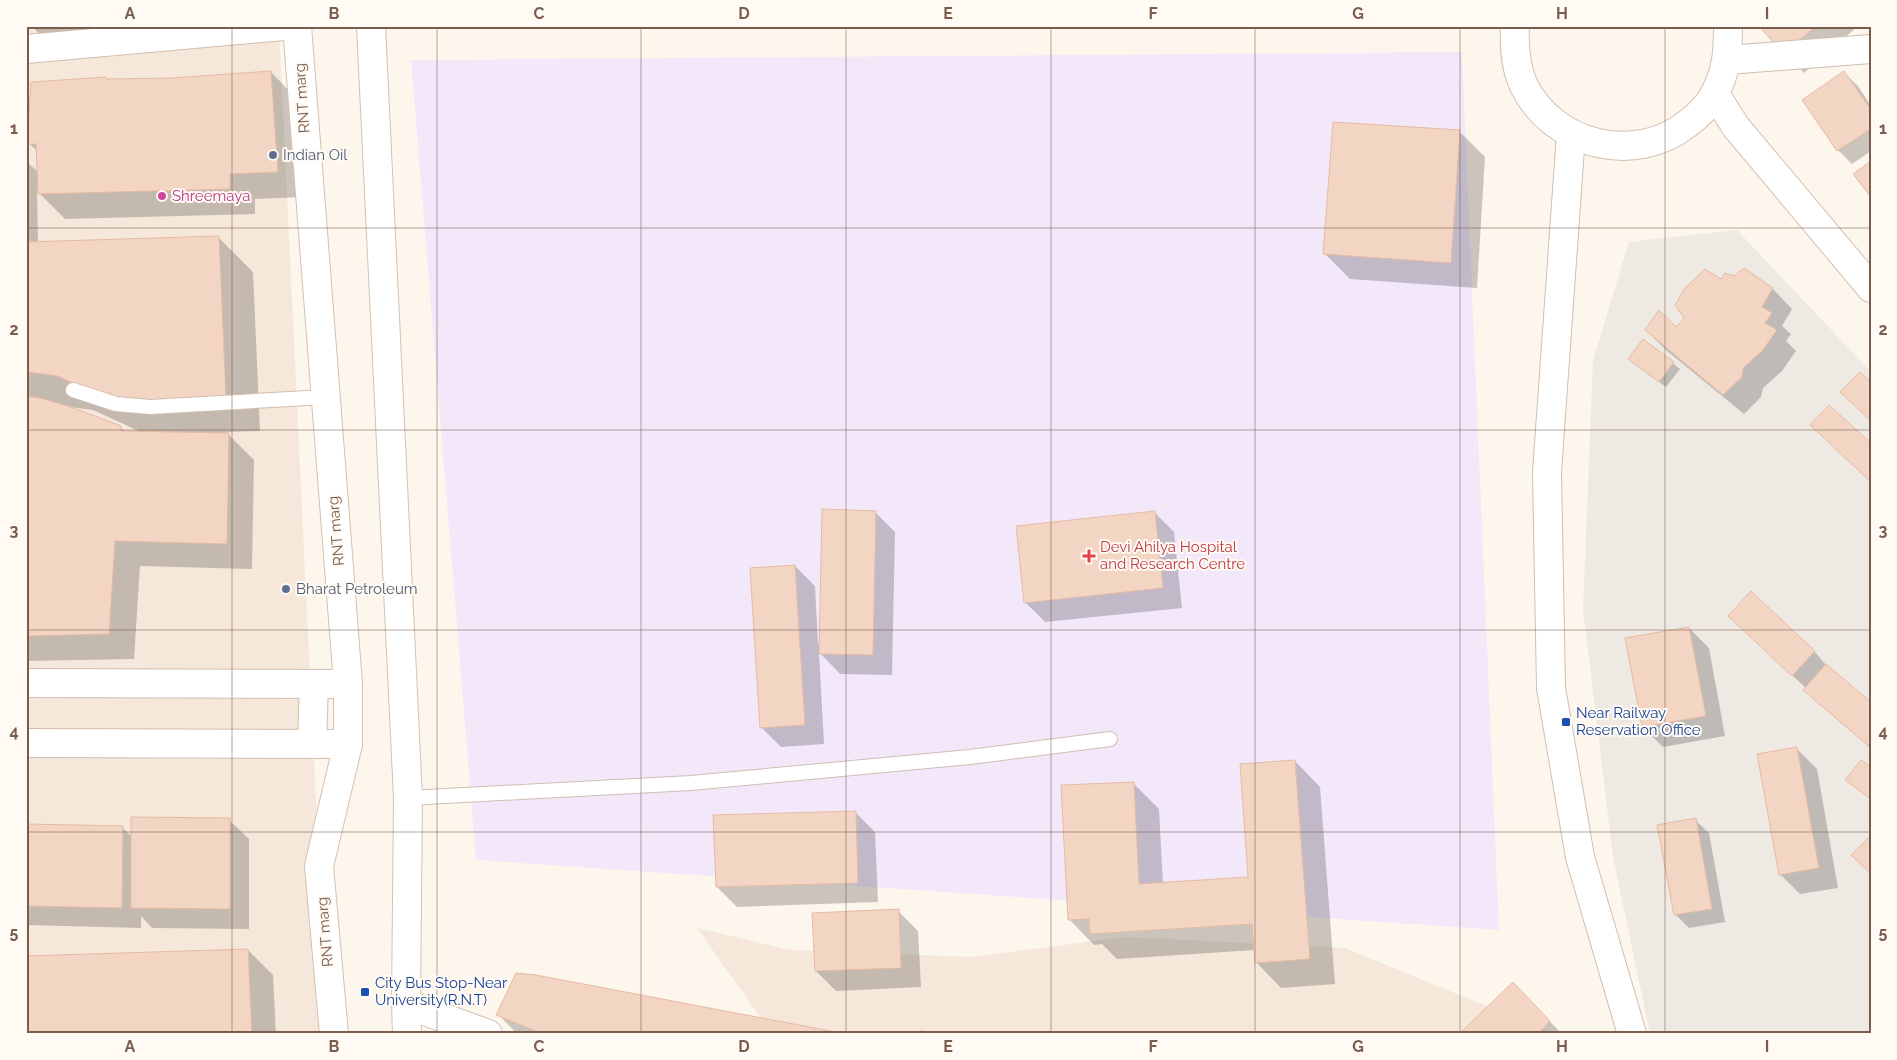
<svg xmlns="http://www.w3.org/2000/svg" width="1897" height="1060" font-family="Raleway,sans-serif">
<rect width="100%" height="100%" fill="#fdf6ec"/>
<!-- residential -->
<g fill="#f5e8da">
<polygon points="26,26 279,26 327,1034 26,1034"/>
<polygon points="697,928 790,950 971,957 1125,937 1345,948 1555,1034 772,1034"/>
</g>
<!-- industrial -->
<polygon fill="#efe9e4" points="1737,230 1871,372 1871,1034 1650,1034 1613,857 1583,609 1593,361 1629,242"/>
<!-- education -->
<polygon fill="#f3e8fa" points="1462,52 1499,930 476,860 411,60"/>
<!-- shadow -->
<g fill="#0003" fill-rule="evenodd">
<polygon points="32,26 231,26 43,38"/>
<polygon points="1761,26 1858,26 1804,73"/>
<path d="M271 72 296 98 303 197 255 199V214L65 219 37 191 38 243 219 238 253 272 260 431 226 432 254 460 252 569 140 566 134 659 26 661V161L39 173 38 152 29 143 107 80 173 79ZM62 406 93 410 141 432H125L120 427Z"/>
<polygon points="1844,73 1858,86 1871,106 1871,151 1852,164 1838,150"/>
<polygon points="1460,132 1485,157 1477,288 1350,279 1325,254"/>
<polygon points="1744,270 1773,289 1792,309 1782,326 1791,334 1786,341 1796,351 1782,371 1763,388 1761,397 1744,414 1666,350 1646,330 1676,329 1721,281 1734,277"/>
<polygon points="1644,340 1680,369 1666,387 1636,365"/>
<polygon points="875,512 895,532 892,675 840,674 819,652 824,744 781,747 761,727 795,566 815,586 818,644 820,644"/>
<polygon points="1155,513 1174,532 1182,608 1045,622 1025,602"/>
<polygon points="1689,628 1709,648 1725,736 1663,747 1643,727 1627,640"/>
<polygon points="1743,630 1814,651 1827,666 1871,703 1871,748 1818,703 1806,688"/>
<polygon points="1797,749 1817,769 1838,888 1800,894 1780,874"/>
<polygon points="1295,761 1320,787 1335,984 1281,988 1256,962 1255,950 1117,959 1102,944 1094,945 1069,919 1133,783 1159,809 1163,884 1249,878"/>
<polygon points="855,812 875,832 878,902 737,907 717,887"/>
<polygon points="229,820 249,839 249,929 152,928 141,916 141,928 26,925 26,825 122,827 133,838"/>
<polygon points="1695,820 1709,833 1725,922 1689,928 1676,915 1659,826"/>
<polygon points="898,911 918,931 921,987 836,991 816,971"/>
<polygon points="248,950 273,975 276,1034 26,1034"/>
<polygon points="1532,1003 1562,1034 1461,1034"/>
<polygon points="498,1014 838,1034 517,1034"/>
<polygon points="921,1030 924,1034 917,1034"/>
</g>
<!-- building -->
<g fill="#f3d5c3" stroke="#e6bba3">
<polygon points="1759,26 1816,26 1783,54"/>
<polygon points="271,71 278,172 230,174 230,189 38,194 36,144 27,144 31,82 106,77 106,79 172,78"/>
<polygon points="1844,71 1871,110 1871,129 1837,151 1802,100"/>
<polygon points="1333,122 1460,130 1451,263 1323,254"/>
<polygon points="1871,161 1871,197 1853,174"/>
<polygon points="219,236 226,397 110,401 110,392 106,399 58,376 26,372 26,242"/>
<polygon points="1744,268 1773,288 1762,307 1772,313 1765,323 1777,330 1762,351 1743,368 1742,377 1723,395 1645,330 1659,310 1676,327 1684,318 1675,305 1685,288 1705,269 1721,279 1725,273 1734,276"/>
<polygon points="1643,339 1674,362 1659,382 1628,359"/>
<polygon points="1860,372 1871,382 1871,421 1840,392"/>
<polygon points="26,396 40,398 71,407 121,426 121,431 229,433 227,544 115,541 109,634 26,636"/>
<polygon points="1829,405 1871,443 1871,482 1810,425"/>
<polygon points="822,509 876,511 873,655 819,654"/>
<polygon points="1155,511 1163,588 1024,603 1016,526"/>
<polygon points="795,565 805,725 760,728 750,568"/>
<polygon points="1751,591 1815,651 1792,676 1728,616"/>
<polygon points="1689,627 1706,716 1642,727 1625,638"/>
<polygon points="1826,664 1871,702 1871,748 1803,690"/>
<polygon points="1797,747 1819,868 1779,875 1757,754"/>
<polygon points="1295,760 1310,959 1255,963 1252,924 1090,934 1089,919 1068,920 1061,785 1134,782 1139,884 1248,877 1240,764"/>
<polygon points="1861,760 1871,767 1871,799 1845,780"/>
<polygon points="856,811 858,883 716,887 713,815"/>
<polygon points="131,817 230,818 230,909 131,908"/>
<polygon points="1696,818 1712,909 1674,915 1657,825"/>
<polygon points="26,824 123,826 122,908 26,906"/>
<polygon points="1871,835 1871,874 1851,855"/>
<polygon points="899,909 901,968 815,971 812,913"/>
<polygon points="248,949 252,1034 26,1034 26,956"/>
<polygon points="516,973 536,975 846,1034 543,1034 496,1015"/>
<polygon points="1513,982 1550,1021 1538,1034 1459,1034"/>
</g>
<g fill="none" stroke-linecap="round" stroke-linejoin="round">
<defs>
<g id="service">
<polyline points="73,390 116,404 150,407 325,397"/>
<polyline points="408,798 691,783 970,757 1110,739"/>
</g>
<polyline id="minor" points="26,49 284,26"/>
<g id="tertiary">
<polyline points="1727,60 1871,49"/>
<polyline points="1571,134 1547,472 1551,688 1580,857 1632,1034"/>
<polyline points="26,683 348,684"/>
<polyline points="26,743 348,744"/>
<polyline points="312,744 314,684"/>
<polyline points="406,1004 488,1034"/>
</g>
<g id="secondary">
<polyline points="297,26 348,684 348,744 319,866 334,1034"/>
<polyline points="371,26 408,798 406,1004 407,1034"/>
<path d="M1515 26C1514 47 1515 67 1524 86 1554 146 1635 165 1687 124 1698 116 1709 105 1715 93 1727 70 1728 51 1728 26"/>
<polyline points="1715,94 1736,127 1871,288"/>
</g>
</defs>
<!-- service casing -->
<use href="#service" stroke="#d1beb0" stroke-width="16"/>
<!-- minor casing -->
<use href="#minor" stroke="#d1beb0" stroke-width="30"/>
<!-- tertiary casing -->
<use href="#tertiary" stroke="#d1beb0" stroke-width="30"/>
<!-- secondary casing -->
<use href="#secondary" stroke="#d6c0b0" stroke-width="30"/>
<!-- service -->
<use href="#service" stroke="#fff" stroke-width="14"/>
<!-- minor -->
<use href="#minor" stroke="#fff" stroke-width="28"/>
<!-- tertiary -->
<use href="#tertiary" stroke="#fff" stroke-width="28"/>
<!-- secondary -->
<use href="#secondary" stroke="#fff" stroke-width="28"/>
</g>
<!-- grid -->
<path fill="none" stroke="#7a5c4d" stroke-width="1" stroke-opacity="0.55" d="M232 26V1034M437 26V1034M641 26V1034M846 26V1034M1051 26V1034M1255 26V1034M1460 26V1034M1665 26V1034M26 228H1871M26 430H1871M26 630H1871M26 832H1871"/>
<!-- markers -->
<g fill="#5c6f8a" stroke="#fffaf3" stroke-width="2">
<circle cx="273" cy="155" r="5"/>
<circle cx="286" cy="589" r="5"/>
</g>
<circle fill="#d1479c" stroke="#fffaf3" stroke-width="2" cx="162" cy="196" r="5"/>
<path fill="#e0444e" stroke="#fffaf3" stroke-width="2" d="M1086.5 548.5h5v5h5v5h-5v5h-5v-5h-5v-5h5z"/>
<g fill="#1a4fb4" stroke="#fffaf3" stroke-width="2">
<rect x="1561" y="717" width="10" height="10" rx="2.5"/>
<rect x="360" y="987" width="10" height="10" rx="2.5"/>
</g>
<g text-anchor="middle" stroke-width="4" stroke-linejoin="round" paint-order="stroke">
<!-- street labels -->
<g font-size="15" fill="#7a5c4d" stroke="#fffaf3">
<text transform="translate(302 98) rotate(-94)" y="5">RNT marg</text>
<text transform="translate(336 531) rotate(-95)" y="5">RNT marg</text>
<text transform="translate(325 932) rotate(-95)" y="5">RNT marg</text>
</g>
<!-- service labels -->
<g font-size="15" fill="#4e5e75" stroke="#fffaf3" text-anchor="start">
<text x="283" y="160">Indian Oil</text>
<text x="296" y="594">Bharat Petroleum</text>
</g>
<!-- hotel labels -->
<g font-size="15" fill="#b23c85" stroke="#fffaf3" text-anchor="start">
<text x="172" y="201">Shreemaya</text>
</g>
<!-- health labels -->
<g font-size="15" fill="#be3a42" stroke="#fffaf3" text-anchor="start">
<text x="1100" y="552">Devi Ahilya Hospital<tspan x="1100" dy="17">and Research Centre</tspan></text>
</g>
<!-- transit labels -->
<g font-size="15" fill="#164399" stroke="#fffaf3" text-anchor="start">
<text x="1576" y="718">Near Railway<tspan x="1576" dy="17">Reservation Office</tspan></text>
<text x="375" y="988">City Bus Stop-Near<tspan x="375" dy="17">University(R.N.T)</tspan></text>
</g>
</g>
<!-- border -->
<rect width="1897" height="1060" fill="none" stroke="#fffaf3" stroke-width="55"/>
<rect x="28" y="28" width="1842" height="1004" fill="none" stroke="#7a5c4d" stroke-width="2"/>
<g font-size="16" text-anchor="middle" font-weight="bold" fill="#7a5c4d">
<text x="130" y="19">A</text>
<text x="334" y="19">B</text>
<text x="539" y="19">C</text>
<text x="744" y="19">D</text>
<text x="948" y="19">E</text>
<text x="1153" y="19">F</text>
<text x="1358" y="19">G</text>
<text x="1562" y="19">H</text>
<text x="1767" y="19">I</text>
<text x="14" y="134">1</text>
<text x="1883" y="134">1</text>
<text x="14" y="335">2</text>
<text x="1883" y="335">2</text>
<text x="14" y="536">3</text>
<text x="1883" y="536">3</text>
<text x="14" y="737">4</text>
<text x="1883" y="737">4</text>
<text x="14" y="938">5</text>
<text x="1883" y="938">5</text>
<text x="130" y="1052">A</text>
<text x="334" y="1052">B</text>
<text x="539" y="1052">C</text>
<text x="744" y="1052">D</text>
<text x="948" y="1052">E</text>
<text x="1153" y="1052">F</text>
<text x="1358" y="1052">G</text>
<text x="1562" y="1052">H</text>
<text x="1767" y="1052">I</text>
</g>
</svg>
